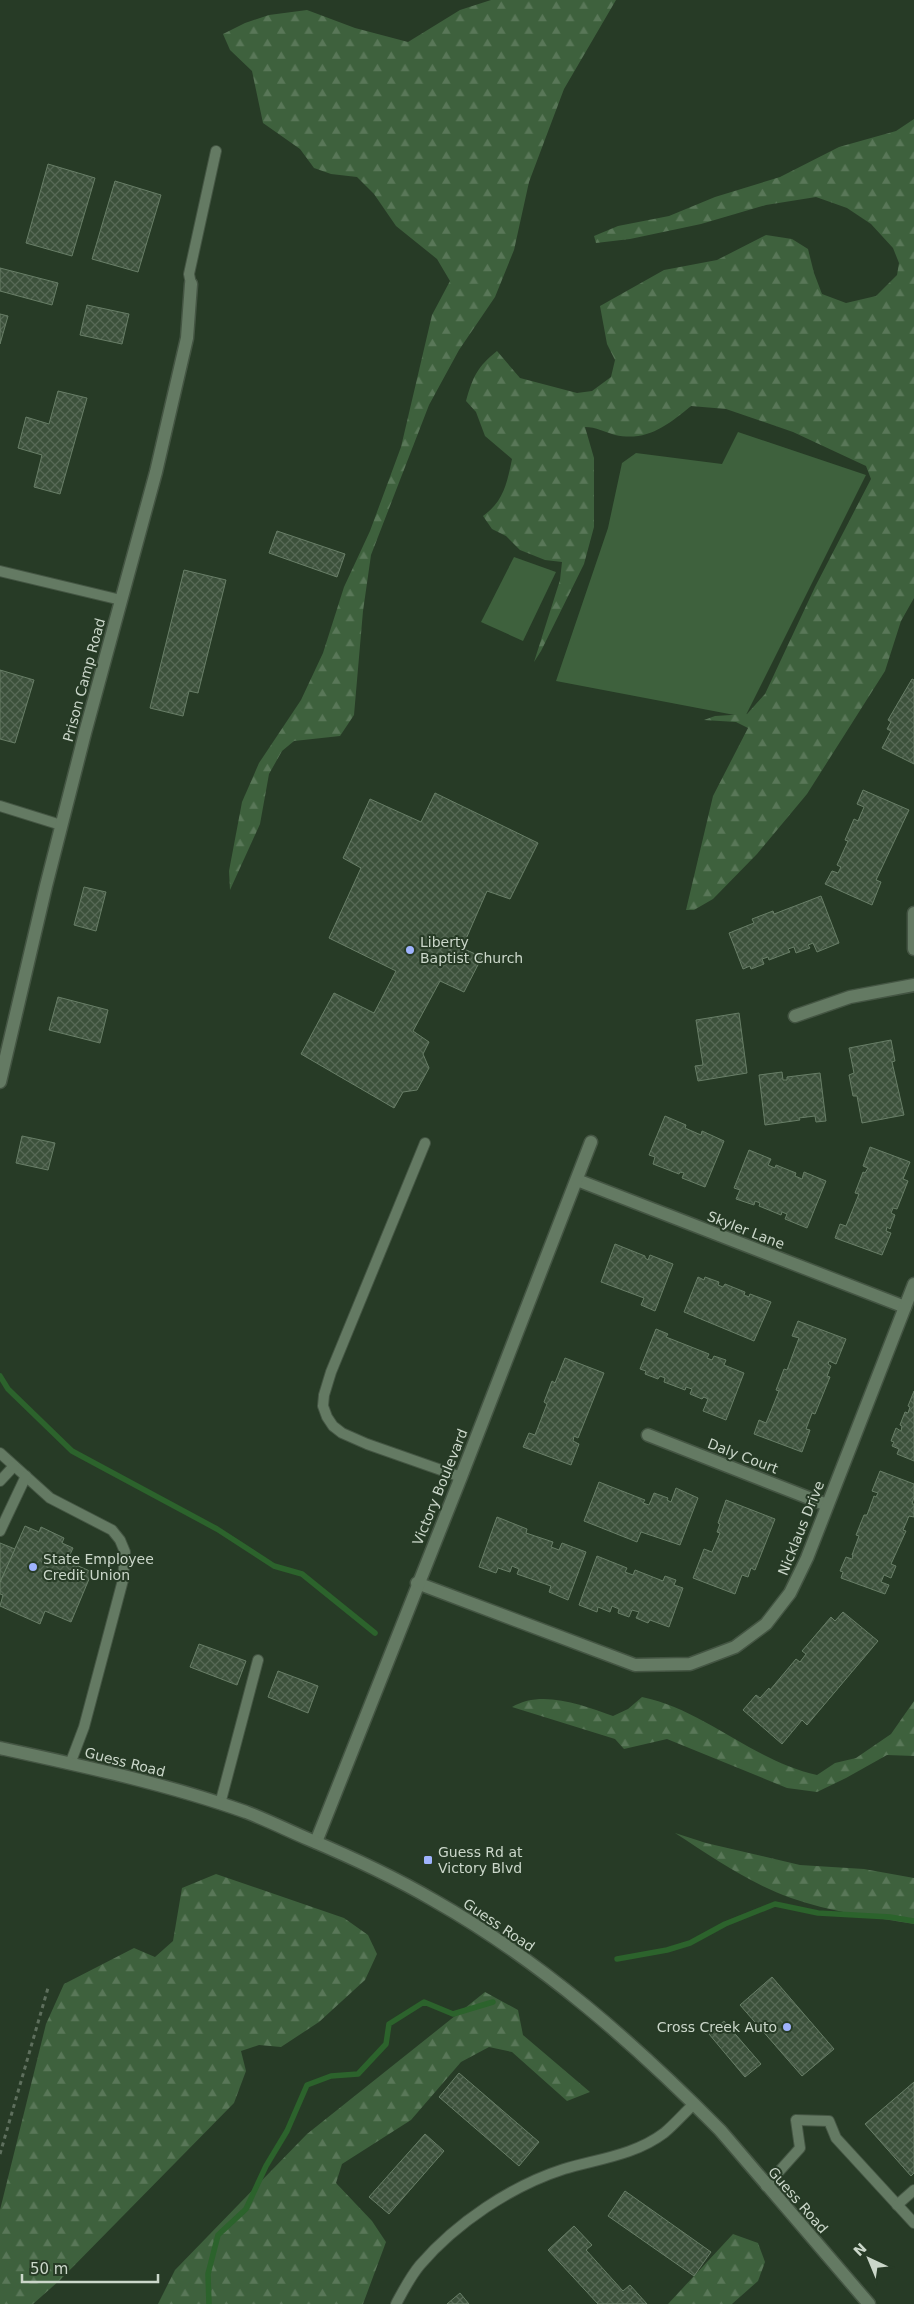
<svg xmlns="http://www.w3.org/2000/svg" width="914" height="2304" font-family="'DejaVu Sans',sans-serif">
<defs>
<pattern id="forest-firs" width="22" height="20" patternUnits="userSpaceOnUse" patternTransform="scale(1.25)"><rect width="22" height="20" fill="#3e613d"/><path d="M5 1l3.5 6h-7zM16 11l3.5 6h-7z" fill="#597758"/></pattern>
<pattern id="building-cross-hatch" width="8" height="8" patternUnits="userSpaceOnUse" patternTransform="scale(1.25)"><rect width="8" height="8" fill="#3c513b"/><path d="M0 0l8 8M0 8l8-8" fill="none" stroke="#576956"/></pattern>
</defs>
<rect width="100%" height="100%" fill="#273b26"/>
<!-- green -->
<g fill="#3e613d">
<polygon points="738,432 866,475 745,717 556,681 608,528 622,463 636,453 722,464"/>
<polygon points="514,557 556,572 523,641 481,622"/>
</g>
<!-- forest -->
<g fill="url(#forest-firs)">
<polygon points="491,0 616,0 564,89 529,182 514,250 495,297 459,350 429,405 371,555 363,611 354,715 340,736 294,741 282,751 269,774 260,824 230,890 229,871 242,802 259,763 301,700 323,653 344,587 370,531 401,447 432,315 450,281 437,259 396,226 374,194 357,177 331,174 314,168 300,149 263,123 252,71 230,50 223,34 245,23 269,15 307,10 355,28 408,42 460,10"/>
<path d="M914 119V598L901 621 885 671 807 794 757 854 713 899 694 910H686L713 796 748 728 736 722 704 720 715 716 747 714 765 694 815 587 871 479 866 466 793 432 726 409 691 406C668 425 647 442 615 435 605 432 596 427 585 427L594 458V527L584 564 541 651 534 662 560 580 562 562 545 560 520 550 506 536 492 529 483 516C504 501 507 483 512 459L485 436 476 412 466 401C473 377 477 367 497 351L520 378 577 393 592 391 611 377 615 360 607 344 600 306 664 270 717 260 766 235 792 239 808 249 814 273 822 294 846 303 876 296 897 275 899 263 893 248 871 224 847 208 816 197 766 205 701 224 630 239 596 243 594 236 618 226 669 216 715 197 780 177 839 147 896 131Z"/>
<path d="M642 1697C705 1710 753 1761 817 1775L835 1763 856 1758 891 1734 914 1701V1756L887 1755 846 1778 817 1792 787 1788 667 1739 624 1749 615 1739 512 1707C541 1689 583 1705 613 1716L628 1709Z"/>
<path d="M675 1833 706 1843 800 1865 864 1869 914 1878V1924C873 1917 830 1912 791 1898 749 1883 712 1857 675 1833Z"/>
<polygon points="216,1874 344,1918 368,1935 377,1954 365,1980 319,2022 281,2047 259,2045 241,2051 246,2071 234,2103 60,2280 33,2304 0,2304 0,2210 46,2024 64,1984 134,1948 155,1957 173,1941 182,1888"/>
<polygon points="485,1992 518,2010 523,2035 590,2092 567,2101 512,2052 489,2047 461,2062 411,2120 342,2164 336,2183 372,2221 386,2242 363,2304 158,2304 175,2270 307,2134"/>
<polygon points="733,2234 758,2243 765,2262 758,2281 732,2304 668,2304"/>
</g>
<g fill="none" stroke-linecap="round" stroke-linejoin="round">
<!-- stream -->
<g stroke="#2c632c" stroke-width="5.5">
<polyline points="0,1376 8,1389 72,1451 217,1529 274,1566 302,1574 375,1633"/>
<polyline points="617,1959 667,1950 690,1943 725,1924 775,1904 818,1913 890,1917 914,1921"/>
<polyline points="209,2304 208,2274 218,2235 246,2209 266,2166 287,2131 307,2085 331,2076 358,2074 386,2044 389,2024 424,2002 453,2014 493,2002"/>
</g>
</g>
<!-- building -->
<g fill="url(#building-cross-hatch)" stroke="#687e67">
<polygon points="48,164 95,178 72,256 26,243"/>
<polygon points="115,181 161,195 138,272 92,259"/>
<polygon points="0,268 58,283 52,305 0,291"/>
<polygon points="87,305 129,314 122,344 80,335"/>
<polygon points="0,314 8,316 0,344"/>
<polygon points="58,391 87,398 60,494 34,487 42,455 18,448 26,417 49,424"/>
<polygon points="277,531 345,554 337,577 269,553"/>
<polygon points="184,570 226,580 198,693 189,691 183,716 150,708"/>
<polygon points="0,670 34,680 15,743 0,739"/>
<polygon points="912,679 914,680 914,764 882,748 891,731 887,729 891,722 888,720"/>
<polygon points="863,790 909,810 876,880 881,882 872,905 825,884 832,871 838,873 841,867 837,865 848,841 845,840 854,819 858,821 864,807 857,804"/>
<polygon points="435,793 538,843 510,899 487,891 462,948 482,957 464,992 440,981 413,1031 429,1042 423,1054 429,1068 417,1090 403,1092 394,1108 301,1054 334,993 374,1013 396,971 329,938 361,868 343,858 370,799 421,822"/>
<polygon points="84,887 106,892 96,931 74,925"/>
<polygon points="821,896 839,943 817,952 813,943 808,945 810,948 796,953 794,947 788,949 790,952 769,960 768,957 762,959 764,964 751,969 750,966 743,969 729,933 754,923 752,919 773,911 774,914"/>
<polygon points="58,997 108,1010 100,1043 49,1030"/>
<polygon points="739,1013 747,1073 698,1081 695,1066 703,1065 696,1020"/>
<polygon points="891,1040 895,1061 892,1062 904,1115 862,1123 857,1096 853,1096 849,1075 854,1073 849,1048"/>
<polygon points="782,1072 783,1080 787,1080 787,1077 820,1073 826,1121 816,1122 815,1116 799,1118 800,1120 765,1125 759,1075"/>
<polygon points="665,1116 686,1125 685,1128 701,1135 702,1131 724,1141 705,1187 682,1178 684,1173 680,1172 679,1174 653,1164 655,1157 649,1155"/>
<polygon points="22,1136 55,1143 48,1170 16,1163"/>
<polygon points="870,1147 910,1162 903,1179 908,1181 897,1209 893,1208 891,1213 895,1215 890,1229 887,1227 886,1231 891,1233 882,1255 835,1238 840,1224 846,1226 859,1194 855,1193 863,1172 865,1173 868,1168 863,1166"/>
<polygon points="749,1150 771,1159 768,1165 775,1168 776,1165 796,1173 795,1176 802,1179 804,1172 826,1181 807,1228 785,1219 787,1214 782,1212 781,1215 759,1206 760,1203 755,1201 754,1205 736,1199 740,1190 734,1188"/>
<polygon points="615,1244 645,1256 645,1258 648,1260 650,1255 673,1264 655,1311 641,1305 644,1298 601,1282"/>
<polygon points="698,1277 704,1280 705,1277 719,1282 718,1285 723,1287 725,1284 745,1292 744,1295 749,1297 750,1294 771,1302 754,1341 684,1312"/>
<polygon points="798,1321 846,1339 836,1364 829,1361 828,1364 831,1366 827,1376 830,1377 815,1414 812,1413 806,1429 810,1430 802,1452 754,1434 759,1420 766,1423 779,1391 776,1390 784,1369 787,1370 799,1338 792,1336"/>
<polygon points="656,1329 668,1334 666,1337 709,1354 707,1358 712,1360 714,1356 726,1360 724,1365 744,1373 726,1420 703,1411 708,1399 704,1397 702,1399 690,1394 692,1389 686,1387 685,1390 664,1382 665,1378 660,1376 658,1379 645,1374 646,1371 640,1369"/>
<polygon points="565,1358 604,1373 578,1438 574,1436 573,1441 579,1444 571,1465 523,1447 529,1433 535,1435 547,1404 544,1402 552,1381 555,1383"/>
<polygon points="914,1391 914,1461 897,1454 899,1449 892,1446 894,1442 891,1441 896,1428 901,1431 902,1426 900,1425 905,1412 908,1413 910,1407 908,1406"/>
<polygon points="880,1471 914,1484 914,1497 912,1504 914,1504 914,1517 909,1516 903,1530 906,1531 891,1564 896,1566 891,1578 884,1575 881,1582 889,1585 885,1594 841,1578 843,1572 840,1571 846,1557 852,1559 853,1555 852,1555 859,1536 856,1535 864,1515 867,1515 874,1496 876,1497 878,1493 872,1491"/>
<polygon points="599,1482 645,1500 643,1503 649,1505 654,1493 668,1498 667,1500 671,1502 676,1488 698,1498 680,1545 641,1532 637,1542 584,1521"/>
<polygon points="726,1500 775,1519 755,1570 751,1568 748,1577 742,1575 735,1594 693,1578 704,1549 712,1552 720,1533 717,1532 720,1524 718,1523"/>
<polygon points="497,1517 527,1529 526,1533 553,1542 551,1547 559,1550 562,1543 586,1552 568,1600 549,1592 551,1586 517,1574 519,1569 512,1566 510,1572 498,1568 496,1573 479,1567"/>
<polygon points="25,1526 39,1532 41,1527 64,1538 62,1543 73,1548 67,1561 92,1572 71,1622 45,1611 40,1624 0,1606 3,1595 0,1594 0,1582"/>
<polygon points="0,1543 15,1549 0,1582"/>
<polygon points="597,1556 627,1568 625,1572 633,1575 635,1570 663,1581 665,1576 676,1580 674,1585 683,1588 669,1627 650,1620 648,1623 636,1618 639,1612 632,1610 629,1617 618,1613 619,1609 612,1606 610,1612 598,1607 597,1612 579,1605"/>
<polygon points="843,1612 878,1641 807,1725 802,1720 782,1744 743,1710 756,1695 760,1698 769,1688 770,1690 796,1659 800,1662 806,1654 802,1651 831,1617 835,1621"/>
<polygon points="199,1644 246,1661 237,1685 190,1667"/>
<polygon points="278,1671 318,1686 308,1713 268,1697"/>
<polygon points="772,1977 834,2049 802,2076 740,2005"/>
<polygon points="724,2021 761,2064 745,2077 709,2034"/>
<polygon points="459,2073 539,2142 519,2166 439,2097"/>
<polygon points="914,2082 914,2173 911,2176 865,2124"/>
<polygon points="425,2134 444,2151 389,2214 369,2197"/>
<polygon points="625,2191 711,2252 694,2276 608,2216"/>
<polygon points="574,2226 592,2245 586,2250 623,2291 630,2285 647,2304 598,2304 548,2250"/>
<polygon points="460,2293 469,2304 447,2304"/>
</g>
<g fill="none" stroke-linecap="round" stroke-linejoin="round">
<defs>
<g id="lane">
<polyline points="191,284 189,274 216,151"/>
<polyline points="0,571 121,600"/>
<polyline points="0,806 61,825"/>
<polyline points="425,1143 331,1372 324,1395 323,1406 327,1417 333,1426 342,1433 367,1444 461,1477"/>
<polyline points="0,1453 50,1498 112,1530 120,1540 125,1552 123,1580 84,1727 70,1764"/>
<polyline points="0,1481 14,1466"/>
<polyline points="0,1531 26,1476"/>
<polyline points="220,1804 258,1660"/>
<polyline points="766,2186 800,2148 796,2120 829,2121 836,2138 914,2223"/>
<polyline points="897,2205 914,2190"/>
<path d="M396 2304C403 2291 410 2277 420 2265 456 2223 511 2186 564 2169 598 2159 635 2155 664 2133 675 2124 684 2113 694 2104"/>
</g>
<g id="street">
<polyline points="914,913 914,949"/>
<polyline points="795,1016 850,997 914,985"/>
<polyline points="0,1082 46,886 85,733 156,472 187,338 191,284"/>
<polyline points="577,1180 905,1307"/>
<polyline points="648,1435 827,1505"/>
<polyline points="417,1583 635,1665 690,1664 735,1647 766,1624 790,1593 807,1558 914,1284"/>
<polyline points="316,1842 461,1477 591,1142"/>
</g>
<path id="secondary" d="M0 1748C83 1766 167 1784 246 1812 267 1820 287 1830 308 1839 351 1857 394 1877 435 1901 541 1961 635 2044 720 2130L869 2304"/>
</defs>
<!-- lane casing -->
<use href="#lane" stroke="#445543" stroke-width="12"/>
<!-- street casing -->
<use href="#street" stroke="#445543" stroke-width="15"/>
<!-- secondary casing -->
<use href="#secondary" stroke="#445543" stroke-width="15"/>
<!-- path -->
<polyline stroke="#5e6f5d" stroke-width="3" stroke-dasharray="4 4" stroke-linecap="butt" points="0,2154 48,1988"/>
<!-- lane -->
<use href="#lane" stroke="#647a63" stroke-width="10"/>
<!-- street -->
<use href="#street" stroke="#647a63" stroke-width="12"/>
<!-- secondary -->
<use href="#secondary" stroke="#647a63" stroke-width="12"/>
</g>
<!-- markers -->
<g fill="#9fb3fd" stroke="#273b26" stroke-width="2">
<circle cx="410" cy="950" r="5"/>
<circle cx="33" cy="1567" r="5"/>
<rect x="423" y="1855" width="10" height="10" rx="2.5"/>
<circle cx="787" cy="2027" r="5"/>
</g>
<g text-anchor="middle" stroke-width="4" stroke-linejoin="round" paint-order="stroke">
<!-- street labels -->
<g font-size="14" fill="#cbd7ca" stroke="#273b26">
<text transform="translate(84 680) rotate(-75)" y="5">Prison Camp Road</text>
<text transform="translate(746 1230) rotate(21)" y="5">Skyler Lane</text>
<text transform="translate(743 1456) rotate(21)" y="5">Daly Court</text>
<text transform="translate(440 1487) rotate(-68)" y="5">Victory Boulevard</text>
<text transform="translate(801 1528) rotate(-68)" y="5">Nicklaus Drive</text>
<text transform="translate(125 1762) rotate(14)" y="5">Guess Road</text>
<text transform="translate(499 1925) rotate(34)" y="5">Guess Road</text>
<text transform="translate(798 2200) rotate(49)" y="5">Guess Road</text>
</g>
<!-- poi labels -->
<g font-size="14" fill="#cbd7ca" stroke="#273b26" text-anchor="start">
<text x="420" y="947">Liberty<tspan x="420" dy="16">Baptist Church</tspan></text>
<text x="43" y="1564">State Employee<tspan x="43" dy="16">Credit Union</tspan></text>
<text x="438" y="1857">Guess Rd at<tspan x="438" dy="16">Victory Blvd</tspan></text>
<text x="777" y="2032" text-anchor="end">Cross Creek Auto</text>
</g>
</g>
<!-- north arrow -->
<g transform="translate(869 2259) rotate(316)" stroke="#273b26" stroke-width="4" paint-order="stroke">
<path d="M0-4L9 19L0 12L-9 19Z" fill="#cbd7ca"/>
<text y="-8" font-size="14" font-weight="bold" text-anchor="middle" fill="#cbd7ca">N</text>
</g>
<!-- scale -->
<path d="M22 2274v8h136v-8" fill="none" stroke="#cbd7ca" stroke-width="2.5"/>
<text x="30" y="2274" font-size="15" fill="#cbd7ca" stroke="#273b26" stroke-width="4" paint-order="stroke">50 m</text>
</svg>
